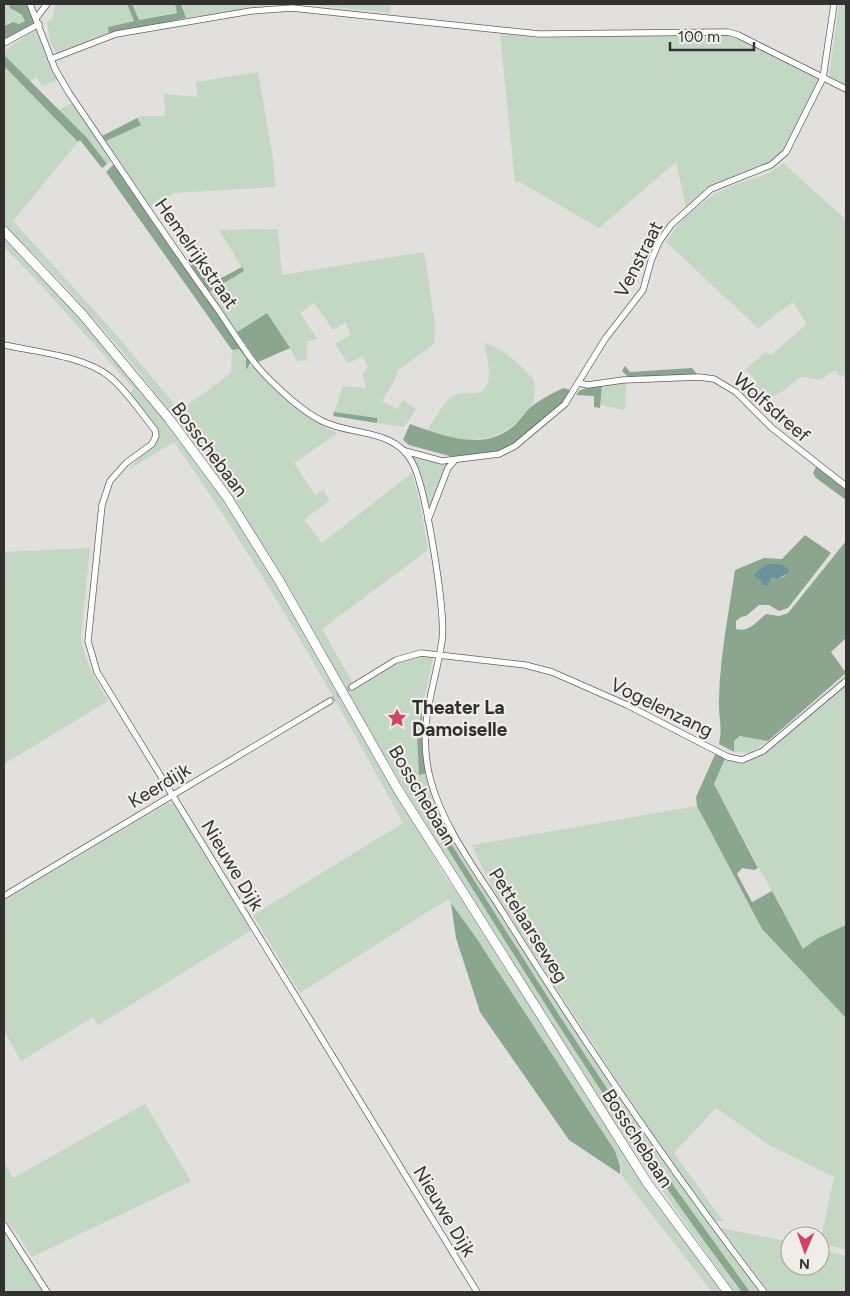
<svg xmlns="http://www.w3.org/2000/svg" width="850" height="1296" font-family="Figtree,sans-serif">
<rect width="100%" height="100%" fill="#e2e0dc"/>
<!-- green -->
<g fill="#c2d7c4">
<polygon points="4,4 9,4 10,8 25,18 23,24 10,22 4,26"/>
<polygon points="56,4 127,4 134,21 108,27 109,34 57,54 50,41 47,22 52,19"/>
<polygon points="132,4 175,4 177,12 138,20"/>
<polygon points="181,4 279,4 186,18"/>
<polygon points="303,4 391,4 390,13"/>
<polygon points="839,4 846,4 846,85 829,76"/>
<polygon points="40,26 60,79 42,86 36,77 29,82 4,55 4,51"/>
<polygon points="500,34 540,38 723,34 739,38 820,79 785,151 765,166 708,188 686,207 676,162 599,228 520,182 515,182"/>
<polygon points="4,66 78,142 13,221 112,330 178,408 181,410 231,373 232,350 239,348 250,367 251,365 327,429 338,433 294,463 315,495 323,490 330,500 304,520 322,543 412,473 420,504 428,550 322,629 353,683 347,688 350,693 398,663 410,658 428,655 433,658 419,722 419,775 427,773 443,815 571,1022 645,1133 761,1292 750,1292 638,1136 559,1015 412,781 412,791 424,811 634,1141 742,1292 734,1292 614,1122 442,851 353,704 291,591 233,498 192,441 125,354 60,281 4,225"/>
<polygon points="258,72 273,158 275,187 174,193 150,207 106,141 140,125 137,118 141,116 165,116 164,94 197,97 196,82"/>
<polygon points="74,102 113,160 107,164 87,138 58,110"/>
<path d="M783 163 846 220V378L843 375 840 377 836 370 819 380C797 374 800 378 784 390 776 396 764 400 755 405L740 391 755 379 745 370 765 352 771 355 807 324 793 302 758 328 666 242C679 221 703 198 727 188 746 180 768 177 783 163Z"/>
<polygon points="278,229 282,275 424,252 435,324 434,344 397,371 396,378 382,401 397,409 403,400 416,409 404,427 377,423 376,418 334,412 343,386 366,388 363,374 368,366 363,356 348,363 335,344 350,335 346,322 333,330 314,303 300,313 317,339 307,341 307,363 304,359 298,362 267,313 237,332 209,292 244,271 219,230"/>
<path d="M4 234 56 288 169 424 236 515 446 878 459 895 580 1084 637 1170 643 1183 725 1292H712L622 1176 620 1166 622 1167 615 1151 475 936 448 899 300 993 253 915 403 823C332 692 259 563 174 442L128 470C135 460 156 446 158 436L129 394 134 389 41 285 4 247Z"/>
<path d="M484 342C505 351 519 362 533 379 537 392 534 406 525 415 494 446 465 444 427 430 435 420 442 403 453 396 460 392 468 394 476 393 497 390 487 357 484 342Z"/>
<polygon points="626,382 625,410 600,405 602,384"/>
<polygon points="412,456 450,463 430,512 428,511 423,486"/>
<path d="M90 548 81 637C84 661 96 680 108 701L4 764V552Z"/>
<polygon points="846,684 846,925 818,938 803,949 714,784 727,754 751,759 758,757"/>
<polygon points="743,735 768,741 750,753 734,752 734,741"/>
<polygon points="168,803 174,803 178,809 252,930 98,1025 93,1017 21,1061 4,1031 4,901"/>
<path d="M697 806 762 929 846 1018V1250L820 1243 834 1177 769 1145 716 1108 674 1153 723 1221H714C663 1151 616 1079 569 1007 535 955 496 902 472 845Z"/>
<polygon points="145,1104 191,1181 32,1257 17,1234 4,1218 4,1162 13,1178"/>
<polygon points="4,1228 9,1234 44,1292 4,1292"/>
<polygon points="721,1228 790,1242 790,1266 820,1266 820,1249 846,1256 846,1292 769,1292"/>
</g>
<!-- forest -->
<g fill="#8ba68e" fill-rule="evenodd">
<polygon points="9,4 28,4 39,21 4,46 4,26 13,22 19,24 25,21 22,15 10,8"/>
<polygon points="127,4 132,4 139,20 177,13 175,4 181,4 186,18 109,34 108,27 134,21"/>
<polygon points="4,55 87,138 107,164 102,168 80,140 78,142 4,66"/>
<polygon points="137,118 141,125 106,141 102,136"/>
<polygon points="115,163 251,362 246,370 246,358 239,349 232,350 106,172"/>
<polygon points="198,261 212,283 242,267 244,271 209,292 191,265"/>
<polygon points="267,313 290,348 258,362 237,332"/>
<polygon points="625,366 630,372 692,368 697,374 628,377 622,371"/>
<polygon points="602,384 600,408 594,407 594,396 576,395 580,390"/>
<path d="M564 388 573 391 565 402 522 438 503 451 453 457 409 445 403 440 410 424C444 436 485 453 516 424 521 419 526 411 531 407 540 400 553 392 564 388Z"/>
<polygon points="334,412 377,418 377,423 333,416"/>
<polygon points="816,467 846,488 846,500 816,478 813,473"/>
<path d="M805 535 831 553 788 608 779 611 769 605H759L746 616 741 617 736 621V629C749 633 757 621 766 614L779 616 788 613 846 541V638L831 652 846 673 768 741 740 736 734 741V752L719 744C723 728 718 715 719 699 720 655 729 612 735 570L764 558 782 559ZM768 564H780L785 576 778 579 772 578 768 585 753 576 757 571Z"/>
<polygon points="422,710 423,747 427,773 419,775 417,734"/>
<polygon points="717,750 727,754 714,784 758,868 754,870 742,868 737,874 752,902 772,891 803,949 818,938 846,925 846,1018 762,929 697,806 696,797"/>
<path d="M411 780 559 1015 638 1136 750 1292H742C626 1138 526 974 424 811L412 791Z"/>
<polygon points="451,903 475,936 615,1151 620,1166 620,1174 569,1140 480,1012 456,938"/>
</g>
<!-- water -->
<polygon fill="#6c929e" points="767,564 780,564 789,569 788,573 778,579 772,578 768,585 763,585 761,581 753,576 757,571"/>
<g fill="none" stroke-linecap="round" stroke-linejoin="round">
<!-- street-tunnel -->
<polyline stroke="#bfbdba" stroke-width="5.5" stroke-dasharray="5.5 3" stroke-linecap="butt" points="330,701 352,687"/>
<defs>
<g id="street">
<path d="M30 4 55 69 69 93C117 163 164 235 214 304 232 329 248 359 270 380 285 395 304 412 322 421 351 436 394 428 412 462 426 487 446 613 442 641 434 691 417 725 430 778 443 829 480 875 507 919 587 1047 672 1172 764 1292"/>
<polyline points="37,17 47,4"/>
<polyline points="4,43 39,24"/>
<polyline points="51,59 116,34 251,11 292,8 539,34 728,32 738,35 846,89"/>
<path d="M4 345C36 352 84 356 110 377 127 391 141 413 155 430L156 436 152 444 126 463 110 481 102 505 88 641 97 672 477 1292"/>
<polyline points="579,383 588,385 623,380 699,377 714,379 736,392 772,428 846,486"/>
<polyline points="405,451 442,461 499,454 515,446 565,404 605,339 643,290 651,261 659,242 671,225 711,189 771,165 786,152 823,78 834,4"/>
<polyline points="428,520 448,468 455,460"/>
<polyline points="352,687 396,660 421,653 525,665 552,672 627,705 728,757 742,760 763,751 846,681"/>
<polyline points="4,896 330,701"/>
<polyline points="4,1225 47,1292"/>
</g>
<polyline id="secondary" points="4,231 82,314 170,420 227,497 280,582 397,788 648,1184 728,1292"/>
</defs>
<!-- street casing -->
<use href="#street" stroke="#64625f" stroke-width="7"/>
<!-- secondary casing -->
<use href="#secondary" stroke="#64625f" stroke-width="10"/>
<!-- street -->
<use href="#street" stroke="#fff" stroke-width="5.5"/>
<!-- secondary -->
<use href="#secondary" stroke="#fff" stroke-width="9"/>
</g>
<!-- icons -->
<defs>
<symbol id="sight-bare" viewBox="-9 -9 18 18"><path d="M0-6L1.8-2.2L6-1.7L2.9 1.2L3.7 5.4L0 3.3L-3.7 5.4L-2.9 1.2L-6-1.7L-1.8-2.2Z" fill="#d24364" stroke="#f0ede9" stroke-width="2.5" paint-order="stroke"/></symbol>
</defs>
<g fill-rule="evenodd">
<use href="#sight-bare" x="383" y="704" width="28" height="28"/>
</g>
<g text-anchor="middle" stroke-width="4.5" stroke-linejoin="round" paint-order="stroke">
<!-- street labels -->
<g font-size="19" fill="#323130" stroke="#f0ede9">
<text transform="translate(197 253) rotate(55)" y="7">Hemelrijkstraat</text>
<text transform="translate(638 259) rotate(-63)" y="7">Venstraat</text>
<text transform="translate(772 407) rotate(41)" y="7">Wolfsdreef</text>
<text transform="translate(210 449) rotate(53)" y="7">Bosschebaan</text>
<text transform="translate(662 707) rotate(26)" y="7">Vogelenzang</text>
<text transform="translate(159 785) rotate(-31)" y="7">Keerdijk</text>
<text transform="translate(423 795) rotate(59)" y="7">Bosschebaan</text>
<text transform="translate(233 865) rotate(59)" y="7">Nieuwe Dijk</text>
<text transform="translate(529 925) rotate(58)" y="7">Pettelaarseweg</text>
<text transform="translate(638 1138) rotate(57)" y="7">Bosschebaan</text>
<text transform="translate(445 1211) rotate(59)" y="7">Nieuwe Dijk</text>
</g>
<!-- poi labels -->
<g font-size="19" font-weight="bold" fill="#323130" stroke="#f0ede9" text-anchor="start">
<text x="412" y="714">Theater La<tspan x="412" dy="22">Damoiselle</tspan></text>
</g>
</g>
<!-- border -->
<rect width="850" height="1296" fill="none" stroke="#323130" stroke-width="10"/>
<!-- north arrow -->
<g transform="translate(805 1251) rotate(182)"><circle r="24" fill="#f0ede9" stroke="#a4a29f"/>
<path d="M0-4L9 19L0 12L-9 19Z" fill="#d24364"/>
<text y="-8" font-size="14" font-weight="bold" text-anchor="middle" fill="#323130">N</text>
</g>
<!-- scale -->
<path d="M670 42v8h84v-8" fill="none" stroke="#323130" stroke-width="2.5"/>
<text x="678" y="42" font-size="15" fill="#323130" stroke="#f0ede9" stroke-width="4" paint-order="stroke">100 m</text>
</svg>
